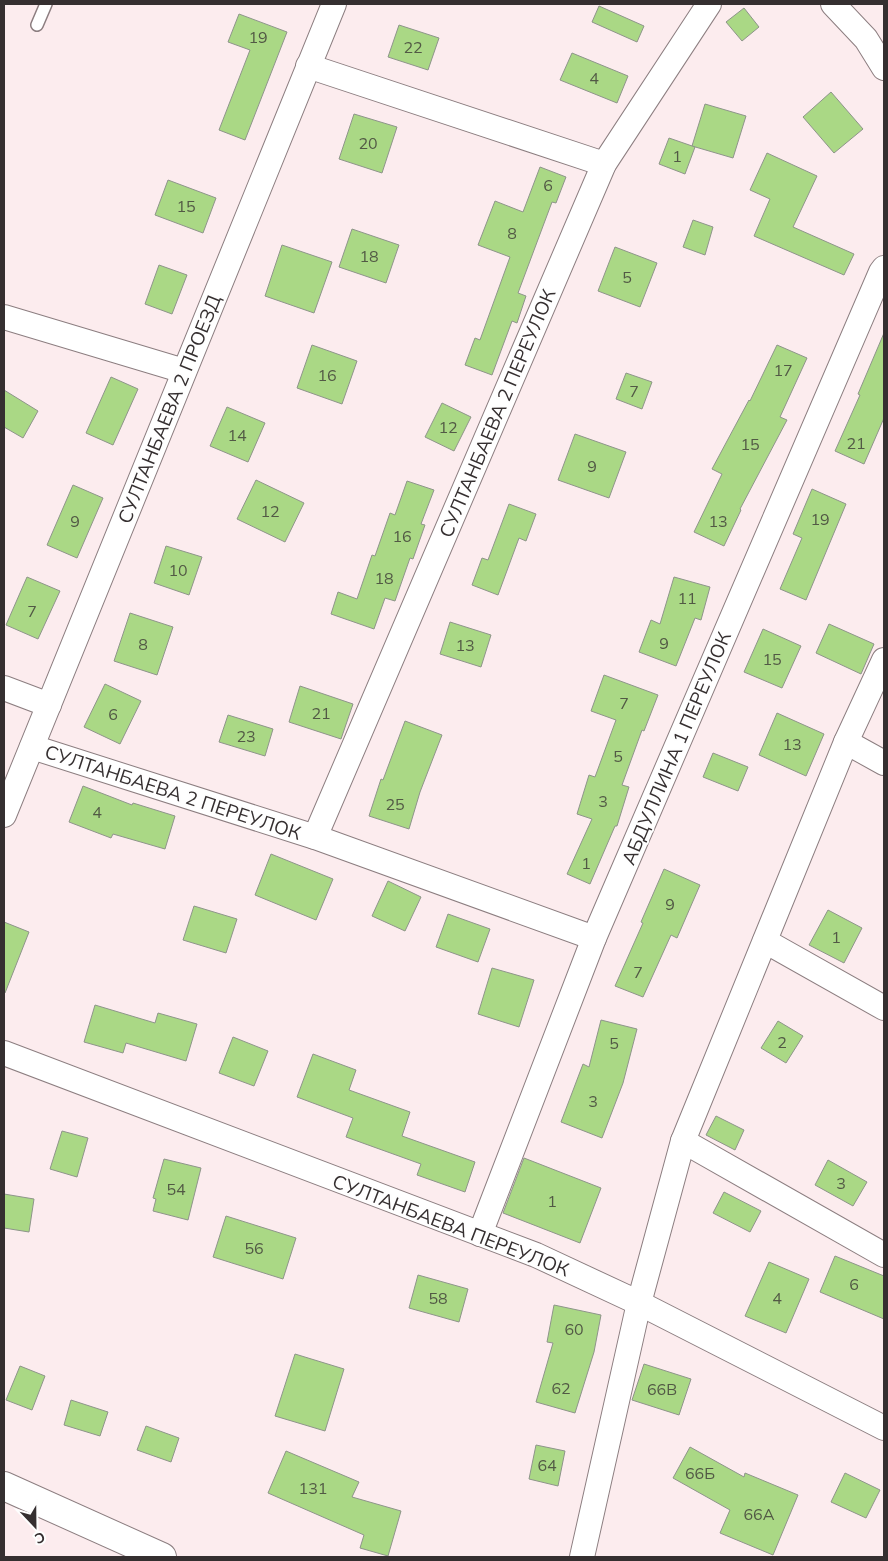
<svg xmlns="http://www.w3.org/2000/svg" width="888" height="1561" font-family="Mulish,sans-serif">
<rect width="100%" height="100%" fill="#fcecee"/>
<!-- building -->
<g fill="#aad885" stroke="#8e958a">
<polygon points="599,6 644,26 637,42 592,22"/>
<polygon points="744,8 759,27 742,41 726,22"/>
<polygon points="239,14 287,32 245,140 219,130 250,50 228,42"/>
<polygon points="399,25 439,38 428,70 388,57"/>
<polygon points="572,53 628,76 617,103 560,80"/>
<polygon points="831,92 863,129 834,153 803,117"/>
<polygon points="705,104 746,116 733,158 692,146"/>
<polygon points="354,114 397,127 382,173 339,159"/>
<polygon points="669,138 695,147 685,174 659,164"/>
<polygon points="767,153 817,176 793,227 854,254 844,275 754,236 770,199 750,190"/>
<polygon points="540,167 566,177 556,203 552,202 518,293 526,296 517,323 512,321 492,375 465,365 475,338 480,340 510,257 478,245 495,201 523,212"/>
<polygon points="168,180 216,198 203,233 155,215"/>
<polygon points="693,220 713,227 705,255 683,247"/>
<polygon points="352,229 399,245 386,283 339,267"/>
<polygon points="282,245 332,262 314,313 265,296"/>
<polygon points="615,247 657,263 640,307 598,291"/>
<polygon points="159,265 187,275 172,314 145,304"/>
<polygon points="884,333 884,418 864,464 835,451 860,395 858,394"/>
<polygon points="312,345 357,361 342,404 297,388"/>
<polygon points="777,345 807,358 780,417 787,420 740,509 741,510 724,546 694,532 722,474 712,469 749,400 750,401"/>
<polygon points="626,373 652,382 642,409 616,399"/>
<polygon points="111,377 138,389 113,445 86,433"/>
<polygon points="4,390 38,411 23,438 4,427"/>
<polygon points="442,403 471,417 454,451 425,437"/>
<polygon points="227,407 265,423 248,462 210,446"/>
<polygon points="575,434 626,452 609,498 558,480"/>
<polygon points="256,480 304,503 285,542 237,519"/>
<polygon points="407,481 434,490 421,524 425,525 413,559 410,558 395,601 385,598 374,629 331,614 338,592 357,599 372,555 375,556 390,513 395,515"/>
<polygon points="73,485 103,498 77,558 47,545"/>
<polygon points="812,489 846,504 806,600 780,589 802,538 793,534"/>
<polygon points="509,504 536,514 526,541 519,538 498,595 472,585 482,558 488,560"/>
<polygon points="166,546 202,557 189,595 154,583"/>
<polygon points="27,577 60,591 38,639 6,625"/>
<polygon points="674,577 710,587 701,620 695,618 676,666 639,652 651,620 660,624"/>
<polygon points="130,613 173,627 157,675 114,661"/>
<polygon points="450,622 491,635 481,667 440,654"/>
<polygon points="829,624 874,644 861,674 816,653"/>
<polygon points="763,629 801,646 782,688 744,672"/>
<polygon points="604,675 658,695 644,731 642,730 622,785 629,787 617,826 615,826 590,884 567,874 592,819 577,814 589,775 595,777 616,720 591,711"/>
<polygon points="105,684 141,701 120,744 84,727"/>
<polygon points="300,686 353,704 341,739 289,722"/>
<polygon points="777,713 824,734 806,776 759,755"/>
<polygon points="228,715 273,729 265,756 219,742"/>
<polygon points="405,721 442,735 420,792 409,829 369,816 381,779 383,780"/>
<polygon points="713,753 748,767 738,791 703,777"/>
<polygon points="83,786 132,805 133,803 175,816 165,849 113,834 111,838 69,822"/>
<polygon points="271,854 333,879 316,920 255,895"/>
<polygon points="664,869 700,885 677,938 671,935 643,997 615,986 643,923 641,922"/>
<polygon points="388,881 421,897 405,931 372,916"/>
<polygon points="194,906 237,919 226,953 183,940"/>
<polygon points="828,910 862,928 844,963 809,945"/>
<polygon points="448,914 490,929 478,962 436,947"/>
<polygon points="4,922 29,932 5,993 4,993"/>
<polygon points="492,968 534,980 519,1027 478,1014"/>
<polygon points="95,1005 155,1023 158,1013 197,1024 186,1061 126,1043 123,1053 84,1042"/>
<polygon points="601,1020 637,1029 623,1083 602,1138 561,1122 583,1064 589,1067"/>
<polygon points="778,1021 803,1036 786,1063 761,1048"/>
<polygon points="233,1037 268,1051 254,1086 219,1073"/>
<polygon points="313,1054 356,1070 349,1090 410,1112 402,1136 475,1162 465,1192 417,1175 421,1164 346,1137 353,1118 297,1097"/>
<polygon points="716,1116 744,1130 735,1150 706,1135"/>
<polygon points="62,1131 88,1138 77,1177 50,1169"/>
<polygon points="524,1158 601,1188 580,1243 503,1213"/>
<polygon points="164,1159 201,1168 188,1220 153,1211 156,1199 153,1198"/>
<polygon points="828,1160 867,1182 853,1206 815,1185"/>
<polygon points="724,1192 761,1211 750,1232 713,1213"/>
<polygon points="4,1194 34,1199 29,1232 4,1228"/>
<polygon points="226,1216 296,1238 283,1279 213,1257"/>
<polygon points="835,1256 884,1276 884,1319 820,1292"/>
<polygon points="769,1262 809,1279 786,1333 745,1316"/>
<polygon points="418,1275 468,1289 459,1322 409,1308"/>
<polygon points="554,1305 601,1315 594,1352 575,1413 536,1402 553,1343 547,1342"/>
<polygon points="295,1354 344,1369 325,1431 275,1416"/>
<polygon points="644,1364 691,1379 679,1415 632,1400"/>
<polygon points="20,1366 45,1376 32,1410 6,1400"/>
<polygon points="71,1400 108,1412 100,1436 64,1425"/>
<polygon points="146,1426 179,1438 171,1462 137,1450"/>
<polygon points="536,1445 565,1451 558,1486 529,1479"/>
<polygon points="690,1447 744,1477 745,1473 798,1495 773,1555 720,1533 730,1510 673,1478"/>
<polygon points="286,1451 359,1482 352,1497 401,1511 388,1556 360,1548 364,1535 268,1493"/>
<polygon points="845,1473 880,1490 866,1518 831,1502"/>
</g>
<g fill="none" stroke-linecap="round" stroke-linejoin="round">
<defs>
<polyline id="service" points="37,25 46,4"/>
<g id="minor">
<polyline points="833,4 866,39 884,68"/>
<polyline points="308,66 604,164"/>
<polyline points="4,317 184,371"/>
<polyline points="4,688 49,705"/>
<polyline points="846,742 884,763"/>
<polyline points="32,747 315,837 594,938"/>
<polyline points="4,815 334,4"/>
<polyline points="315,837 604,164 709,4"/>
<polyline points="765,941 884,1008"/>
<polyline points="4,1053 536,1255 639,1303 884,1428"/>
<polyline points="683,1141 884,1255"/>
<polyline points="480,1234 594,938 881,272 884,268"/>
<polyline points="582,1557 639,1303 683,1141 846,742 884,660"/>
</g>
<polyline id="secondary" points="4,1486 162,1557"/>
</defs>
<!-- service casing -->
<use href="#service" stroke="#8c7e80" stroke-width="14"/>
<!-- minor casing -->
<use href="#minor" stroke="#8c7e80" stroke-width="26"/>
<!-- secondary casing -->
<use href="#secondary" stroke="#8c7e80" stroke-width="30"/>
<!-- service -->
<use href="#service" stroke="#fff" stroke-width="11"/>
<!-- minor -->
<use href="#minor" stroke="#fff" stroke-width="24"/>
<!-- secondary -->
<use href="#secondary" stroke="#fff" stroke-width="28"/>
</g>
<g text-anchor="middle" stroke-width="4" stroke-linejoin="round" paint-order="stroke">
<!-- number labels -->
<g font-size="16" fill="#525945">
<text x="258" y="43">19</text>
<text x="413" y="53">22</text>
<text x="594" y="84">4</text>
<text x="368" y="149">20</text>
<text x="677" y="162">1</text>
<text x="548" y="191">6</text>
<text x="186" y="212">15</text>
<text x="512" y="239">8</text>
<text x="369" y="262">18</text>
<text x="627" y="283">5</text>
<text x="783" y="376">17</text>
<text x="327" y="381">16</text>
<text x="634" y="397">7</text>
<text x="448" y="433">12</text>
<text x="237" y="441">14</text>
<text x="856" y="449">21</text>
<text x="750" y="450">15</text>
<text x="592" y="472">9</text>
<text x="270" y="517">12</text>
<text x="820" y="525">19</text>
<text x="75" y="527">9</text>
<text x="718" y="527">13</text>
<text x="402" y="542">16</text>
<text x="178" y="576">10</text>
<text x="384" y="584">18</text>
<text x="687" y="604">11</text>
<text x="32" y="617">7</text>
<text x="664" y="649">9</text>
<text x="143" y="650">8</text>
<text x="465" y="651">13</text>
<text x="772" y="665">15</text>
<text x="624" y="709">7</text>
<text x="321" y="719">21</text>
<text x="113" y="720">6</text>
<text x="246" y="742">23</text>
<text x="792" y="750">13</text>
<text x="618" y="762">5</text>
<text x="603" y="807">3</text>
<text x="395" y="810">25</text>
<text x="97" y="818">4</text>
<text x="586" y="869">1</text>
<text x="670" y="910">9</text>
<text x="836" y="943">1</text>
<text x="638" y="978">7</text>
<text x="782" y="1048">2</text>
<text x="614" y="1049">5</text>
<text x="593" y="1107">3</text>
<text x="841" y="1189">3</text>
<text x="176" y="1195">54</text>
<text x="552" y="1207">1</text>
<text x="254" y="1254">56</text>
<text x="854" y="1290">6</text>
<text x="438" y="1304">58</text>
<text x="777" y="1304">4</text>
<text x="574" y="1335">60</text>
<text x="561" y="1394">62</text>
<text x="662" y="1395">66В</text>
<text x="547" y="1471">64</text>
<text x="700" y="1479">66Б</text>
<text x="313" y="1494">131</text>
<text x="759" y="1520">66А</text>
</g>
<!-- street labels -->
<g font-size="19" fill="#352f30" stroke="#fefefe">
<text transform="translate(169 409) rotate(-68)" y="7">СУЛТАНБАЕВА 2 ПРОЕЗД</text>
<text transform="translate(497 413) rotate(-67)" y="7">СУЛТАНБАЕВА 2 ПЕРЕУЛОК</text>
<text transform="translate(676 748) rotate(-67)" y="7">АБДУЛЛИНА 1 ПЕРЕУЛОК</text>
<text transform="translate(173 792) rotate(18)" y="7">СУЛТАНБАЕВА 2 ПЕРЕУЛОК</text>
<text transform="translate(451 1225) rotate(21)" y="7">СУЛТАНБАЕВА ПЕРЕУЛОК</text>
</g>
</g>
<!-- border -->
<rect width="888" height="1561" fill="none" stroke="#352f30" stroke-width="10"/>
<!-- north arrow -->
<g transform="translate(35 1526) rotate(158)" stroke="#fefefe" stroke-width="4" paint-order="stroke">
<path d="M0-4L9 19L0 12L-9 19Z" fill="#352f30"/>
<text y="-8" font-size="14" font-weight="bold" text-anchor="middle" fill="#352f30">С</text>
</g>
</svg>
